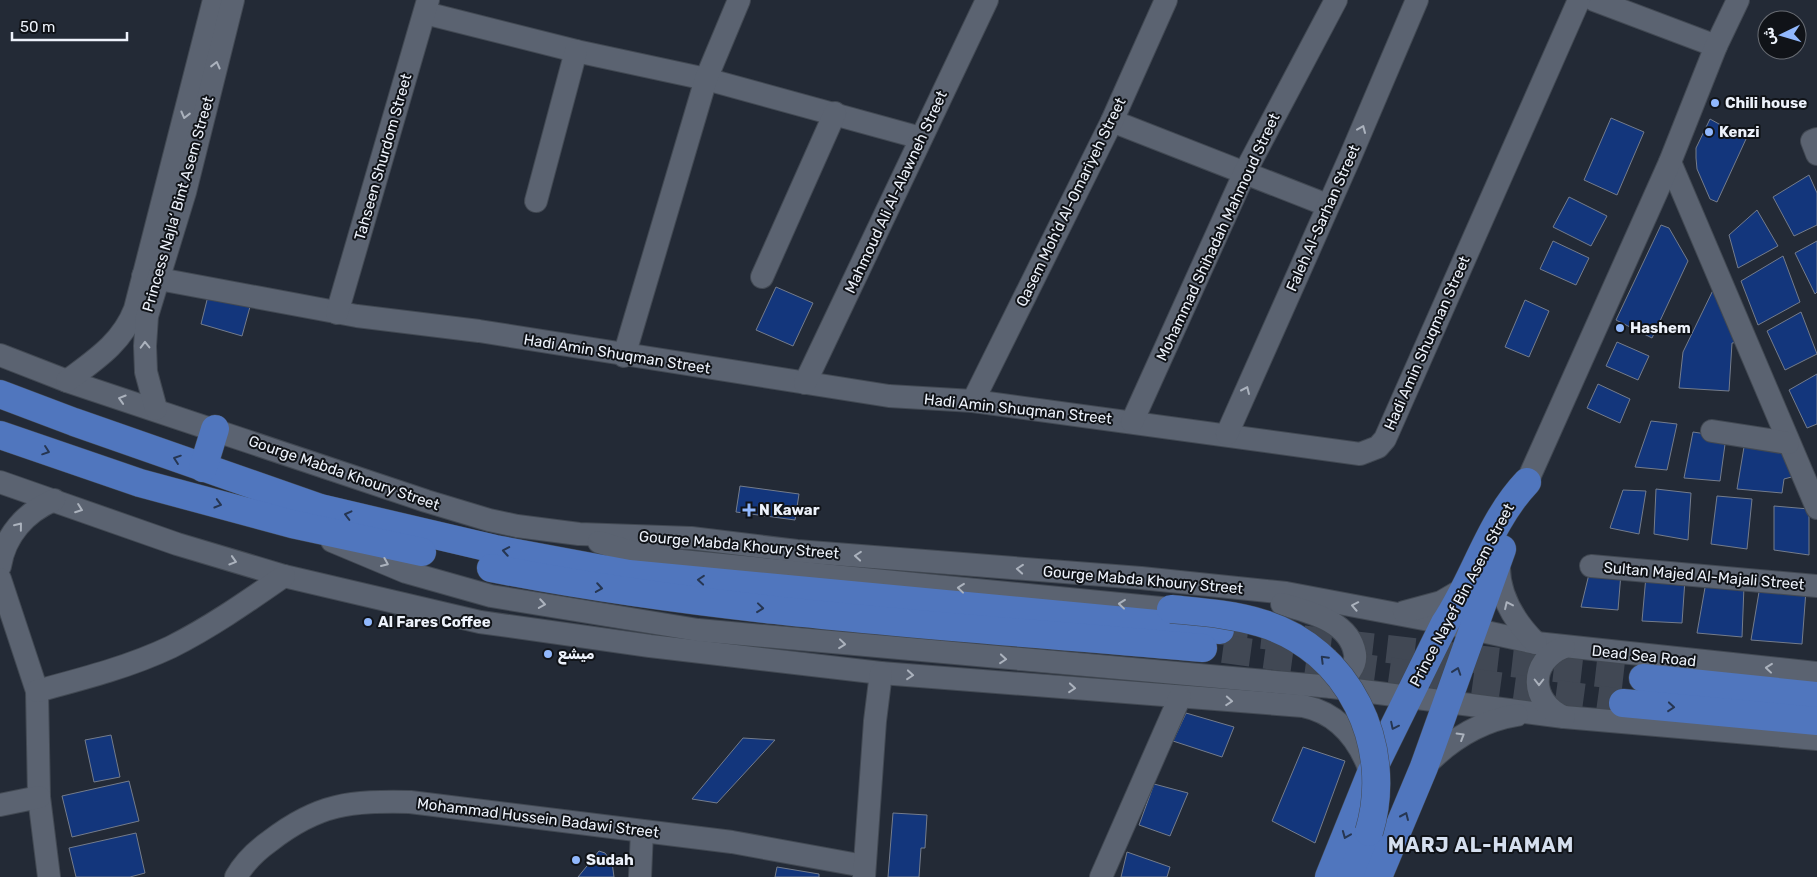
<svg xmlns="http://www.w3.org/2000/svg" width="1817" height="877" font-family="Rubik,'Noto Sans Arabic',sans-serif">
<rect width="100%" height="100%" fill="#232a36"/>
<!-- building -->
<g fill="#13367c" stroke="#747c8b">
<polygon points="1611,118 1644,132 1617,195 1584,180"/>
<polygon points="1710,119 1746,139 1717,202 1710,199 1697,169 1696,158 1696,148"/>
<polygon points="1809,175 1817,193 1817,225 1794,236 1773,197"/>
<polygon points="1569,197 1607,216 1591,246 1553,227"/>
<polygon points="1757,210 1778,246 1738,268 1729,235"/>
<polygon points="1661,225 1669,228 1688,261 1652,338 1616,320"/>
<polygon points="1553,241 1589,258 1576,285 1540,269"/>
<polygon points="1817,241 1817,292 1815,294 1795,253"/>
<polygon points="1783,256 1800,302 1758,325 1741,281"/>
<polygon points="1716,284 1739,342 1732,343 1729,391 1679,388 1683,352"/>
<polygon points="776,287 813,303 793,346 756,330"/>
<polygon points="209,292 251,303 242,336 201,324"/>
<polygon points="1525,300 1549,311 1529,357 1505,347"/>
<polygon points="1801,312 1817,354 1785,370 1767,331"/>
<polygon points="1617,342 1649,356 1638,380 1606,366"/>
<polygon points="1817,374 1817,424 1807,428 1789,390"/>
<polygon points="1598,384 1630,399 1620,423 1587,408"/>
<polygon points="1651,421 1677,424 1667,470 1635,467"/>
<polygon points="1693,432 1726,437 1720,481 1684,478"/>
<polygon points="1745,441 1785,446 1799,475 1784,479 1782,493 1737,489"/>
<polygon points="740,486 799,494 795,520 736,512"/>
<polygon points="1656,489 1691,493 1688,540 1654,534"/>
<polygon points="1623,490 1646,491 1639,534 1610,528"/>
<polygon points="1717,496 1752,499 1747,549 1711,544"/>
<polygon points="1774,506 1809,509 1809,555 1774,550"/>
<polygon points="1590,570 1621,573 1618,610 1581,607"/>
<polygon points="1646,576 1685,579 1682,623 1642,621"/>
<polygon points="1706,582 1744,586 1742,637 1697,633"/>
<polygon points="1760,586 1806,590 1802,644 1751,640"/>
<polygon points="1186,713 1234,727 1222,757 1173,741"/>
<polygon points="111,735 120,777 94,782 85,740"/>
<polygon points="743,738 775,740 717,803 692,799"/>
<polygon points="1303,747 1345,761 1315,843 1272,821"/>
<polygon points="129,781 139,821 72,837 62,796"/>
<polygon points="1154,784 1188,793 1170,836 1139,825"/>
<polygon points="893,813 927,815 925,848 921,848 919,877 888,877"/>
<polygon points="136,833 145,873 130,877 76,877 69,848"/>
<polygon points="599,851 605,853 612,862 614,877 578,877"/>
<polygon points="1127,852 1170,867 1167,877 1121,877"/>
<polygon points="777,867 819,874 819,877 775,877"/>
</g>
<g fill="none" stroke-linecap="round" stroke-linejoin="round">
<!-- major-tunnel -->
<g stroke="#414854" stroke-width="28" stroke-dasharray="28 14" stroke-linecap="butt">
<polyline points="1220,630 1643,678"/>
<polyline points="1223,649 1623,703"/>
</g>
<defs>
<g id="minor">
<polyline points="1594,0 1716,46"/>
<polyline points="425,13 576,51 706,79 921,138"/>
<polyline points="1112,121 1327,205"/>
<polyline points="1817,139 1812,141 1817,154"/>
<polyline points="1670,162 1817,508"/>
<polyline points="536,201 576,51"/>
<polyline points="143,276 357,316 479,331 889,396 973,401 1360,454 1378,447 1385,439 1579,0"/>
<polyline points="762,277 835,113"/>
<polyline points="337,313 428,0"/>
<polyline points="0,355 67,381 426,501 489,520 517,526 579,534 691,538 797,551 1141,578 1286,593 1445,623 1536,643 1817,673"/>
<polyline points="624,356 706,79 739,0"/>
<path d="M67 381C95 360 122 343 135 309L214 0"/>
<polyline points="805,383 987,0"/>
<polyline points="973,401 1112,121 1166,0"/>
<polyline points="156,409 146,372 145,346 147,316 185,192 233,0"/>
<polyline points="1132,422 1245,172 1336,0"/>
<polyline points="1712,431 1788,443"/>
<polyline points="1227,434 1351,155 1417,0"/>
<path d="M0 482 177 544 284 576 480 622 650 646 881 673 1303 706C1337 713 1357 737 1369 768"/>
<polyline points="1527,482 1670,162 1716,46 1738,0"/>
<polyline points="332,541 406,572 491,596 698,630 1332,687 1564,717 1817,739"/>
<polyline points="599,542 628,551 681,561 1171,609"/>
<path d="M1499 561C1497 594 1514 621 1536 643"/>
<path d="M0 566C5 535 26 512 54 500"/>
<polyline points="1591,566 1817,586"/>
<polyline points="0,579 37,691 39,797 49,877"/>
<path d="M1282 604C1309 612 1350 621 1355 654 1357 669 1343 680 1332 687"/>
<polyline points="1404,612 1441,602 1465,588"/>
<path d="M1564 647C1528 662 1530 702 1564 717"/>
<path d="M37 691C82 679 129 667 171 647 211 627 248 601 284 576"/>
<path d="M1425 766C1451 739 1480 721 1517 715"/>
<polyline points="0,805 39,797"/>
<path d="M236 877C245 861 256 851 270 841 319 803 351 801 410 802L732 842 864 866"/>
<polyline points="640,877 642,831"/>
<polyline points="864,877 875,721 881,673"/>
<polyline points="1101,877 1180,697"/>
</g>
<g id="major">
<polyline points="0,394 74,422 320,508 495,549 629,574 1220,630"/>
<polyline points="0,435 140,483 292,524 422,552"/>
<polyline points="203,468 215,429"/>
<path d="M491 568C725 614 965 627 1203 648"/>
<polyline points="1643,678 1817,696"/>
<polyline points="1623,703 1817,721"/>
<path d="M1329 877 1371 773 1445 623C1475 578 1489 522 1527 482"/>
<polyline points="1351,877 1369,832"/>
<polyline points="1378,877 1424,767 1502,549"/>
</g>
</defs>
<!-- minor casing -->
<use href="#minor" stroke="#424953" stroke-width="24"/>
<!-- major casing -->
<use href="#major" stroke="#424953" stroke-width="29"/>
<!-- minor -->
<use href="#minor" stroke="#5b6371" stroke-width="22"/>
<!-- major -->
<use href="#major" stroke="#5076be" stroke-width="28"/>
<defs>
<path id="major-bridge" d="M1171 609C1201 612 1232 614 1261 623 1349 649 1395 746 1369 832"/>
</defs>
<!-- major-bridge casing -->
<use href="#major-bridge" stroke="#424953" stroke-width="29" stroke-linecap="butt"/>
<!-- major-bridge -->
<use href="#major-bridge" stroke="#5076be" stroke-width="28"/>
</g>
<!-- one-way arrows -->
<defs><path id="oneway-chevron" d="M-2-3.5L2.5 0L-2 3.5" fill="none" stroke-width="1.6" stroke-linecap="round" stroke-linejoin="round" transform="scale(1.25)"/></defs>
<g stroke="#abb2bd">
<use href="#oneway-chevron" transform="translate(216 65) rotate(-76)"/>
<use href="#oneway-chevron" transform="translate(185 115) rotate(104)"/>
<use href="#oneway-chevron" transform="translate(1362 129) rotate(-67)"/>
<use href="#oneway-chevron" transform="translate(145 345) rotate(-91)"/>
<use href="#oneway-chevron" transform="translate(1246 390) rotate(-66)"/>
<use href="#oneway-chevron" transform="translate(122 399) rotate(-163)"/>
<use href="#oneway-chevron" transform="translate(79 509) rotate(20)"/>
<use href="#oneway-chevron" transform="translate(19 526) rotate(-51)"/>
<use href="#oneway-chevron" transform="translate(858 556) rotate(-175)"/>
<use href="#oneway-chevron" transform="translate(233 561) rotate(17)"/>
<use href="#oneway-chevron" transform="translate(385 563) rotate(23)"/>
<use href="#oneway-chevron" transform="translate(1020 569) rotate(-175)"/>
<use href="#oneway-chevron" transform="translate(961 588) rotate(-174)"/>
<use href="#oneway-chevron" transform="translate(542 604) rotate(9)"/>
<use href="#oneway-chevron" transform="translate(1122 604) rotate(-174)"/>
<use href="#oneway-chevron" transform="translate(1508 605) rotate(-115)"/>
<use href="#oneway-chevron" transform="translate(1355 606) rotate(-169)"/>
<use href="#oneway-chevron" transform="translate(842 644) rotate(6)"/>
<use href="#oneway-chevron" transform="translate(1003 659) rotate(5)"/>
<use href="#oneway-chevron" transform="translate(1769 668) rotate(-174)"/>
<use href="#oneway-chevron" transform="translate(910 675) rotate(5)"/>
<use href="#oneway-chevron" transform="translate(1539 682) rotate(90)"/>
<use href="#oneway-chevron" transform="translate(1072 688) rotate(5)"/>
<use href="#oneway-chevron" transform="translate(1229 701) rotate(4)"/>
<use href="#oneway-chevron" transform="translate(1461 736) rotate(-31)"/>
</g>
<g stroke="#263652">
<use href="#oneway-chevron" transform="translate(46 451) rotate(19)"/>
<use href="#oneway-chevron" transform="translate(177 459) rotate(-161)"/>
<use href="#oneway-chevron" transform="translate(218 504) rotate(16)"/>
<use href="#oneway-chevron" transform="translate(348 515) rotate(-166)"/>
<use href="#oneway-chevron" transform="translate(506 551) rotate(-170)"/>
<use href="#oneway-chevron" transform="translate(701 580) rotate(-175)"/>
<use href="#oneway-chevron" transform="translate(599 588) rotate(9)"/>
<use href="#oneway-chevron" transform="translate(760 608) rotate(6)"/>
<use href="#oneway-chevron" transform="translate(1324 659) rotate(-135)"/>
<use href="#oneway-chevron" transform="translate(1457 671) rotate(-71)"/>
<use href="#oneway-chevron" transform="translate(1671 707) rotate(5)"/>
<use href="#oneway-chevron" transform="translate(1394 726) rotate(116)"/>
<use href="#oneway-chevron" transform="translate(1405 816) rotate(-66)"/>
<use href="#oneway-chevron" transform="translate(1346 835) rotate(112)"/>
</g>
<!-- markers -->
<g fill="#91b8fd" stroke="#101318" stroke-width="2">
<circle cx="1715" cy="103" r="5"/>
<circle cx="1709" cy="132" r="5"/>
<circle cx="1620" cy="328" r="5"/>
<path d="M746.5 502.5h5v5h5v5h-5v5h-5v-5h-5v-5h5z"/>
<circle cx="368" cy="622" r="5"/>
<circle cx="548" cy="654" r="5"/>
<circle cx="576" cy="860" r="5"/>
</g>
<g text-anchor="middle" stroke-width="4" stroke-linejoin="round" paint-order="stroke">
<!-- poi labels -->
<g font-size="15" font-weight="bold" fill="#edf2fb" stroke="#101318" text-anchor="start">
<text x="1725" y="108">Chili house</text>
<text x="1719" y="137">Kenzi</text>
<text x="1630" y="333">Hashem</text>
<text x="759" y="515">N Kawar</text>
<text x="378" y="627">Al Fares Coffee</text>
<text x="558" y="659">ميشع</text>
<text x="586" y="865">Sudah</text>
</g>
<!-- street labels -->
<g font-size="15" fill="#edf2fb" stroke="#101318">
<text transform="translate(383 157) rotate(-74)" y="5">Tahseen Shurdom Street</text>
<text transform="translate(896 192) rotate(-65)" y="5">Mahmoud Ali Al-Alawneh Street</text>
<text transform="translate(1071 202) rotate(-64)" y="5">Qasem Moh'd Al-Omariyeh Street</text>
<text transform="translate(178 204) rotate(-74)" y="5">Princess Najla‘ Bint Asem Street</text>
<text transform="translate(1323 218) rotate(-66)" y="5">Faleh Al-Sarhan Street</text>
<text transform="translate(1218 237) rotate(-65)" y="5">Mohammad Shihadah Mahmoud Street</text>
<text transform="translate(1427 343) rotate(-66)" y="5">Hadi Amin Shuqman Street</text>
<text transform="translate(617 354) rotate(9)" y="5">Hadi Amin Shuqman Street</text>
<text transform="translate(1018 409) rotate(6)" y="5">Hadi Amin Shuqman Street</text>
<text transform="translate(344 473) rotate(19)" y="5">Gourge Mabda Khoury Street</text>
<text transform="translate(739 545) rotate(5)" y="5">Gourge Mabda Khoury Street</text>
<text transform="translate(1704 576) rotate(5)" y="5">Sultan Majed Al-Majali Street</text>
<text transform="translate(1143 580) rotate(5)" y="5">Gourge Mabda Khoury Street</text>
<text transform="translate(1462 595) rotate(-62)" y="5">Prince Nayef Bin Asem Street</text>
<text transform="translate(1644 656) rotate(6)" y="5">Dead Sea Road</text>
<text transform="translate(538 818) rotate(7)" y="5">Mohammad Hussein Badawi Street</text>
</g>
<!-- district labels -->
<g font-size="20" font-weight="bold" letter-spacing="1" fill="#d5dfef" stroke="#101318">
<text x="1481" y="852">MARJ AL-HAMAM</text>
</g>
</g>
<!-- north arrow -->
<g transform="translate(1782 35) rotate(265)"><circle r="24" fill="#101318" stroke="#686c73"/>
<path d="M0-4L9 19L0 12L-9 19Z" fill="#91b8fd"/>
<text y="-8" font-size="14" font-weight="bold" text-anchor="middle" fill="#edf2fb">ش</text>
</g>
<!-- scale -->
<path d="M12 32v8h115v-8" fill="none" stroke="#edf2fb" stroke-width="2.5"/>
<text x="20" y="32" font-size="15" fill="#edf2fb" stroke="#101318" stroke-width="4" paint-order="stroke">50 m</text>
</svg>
